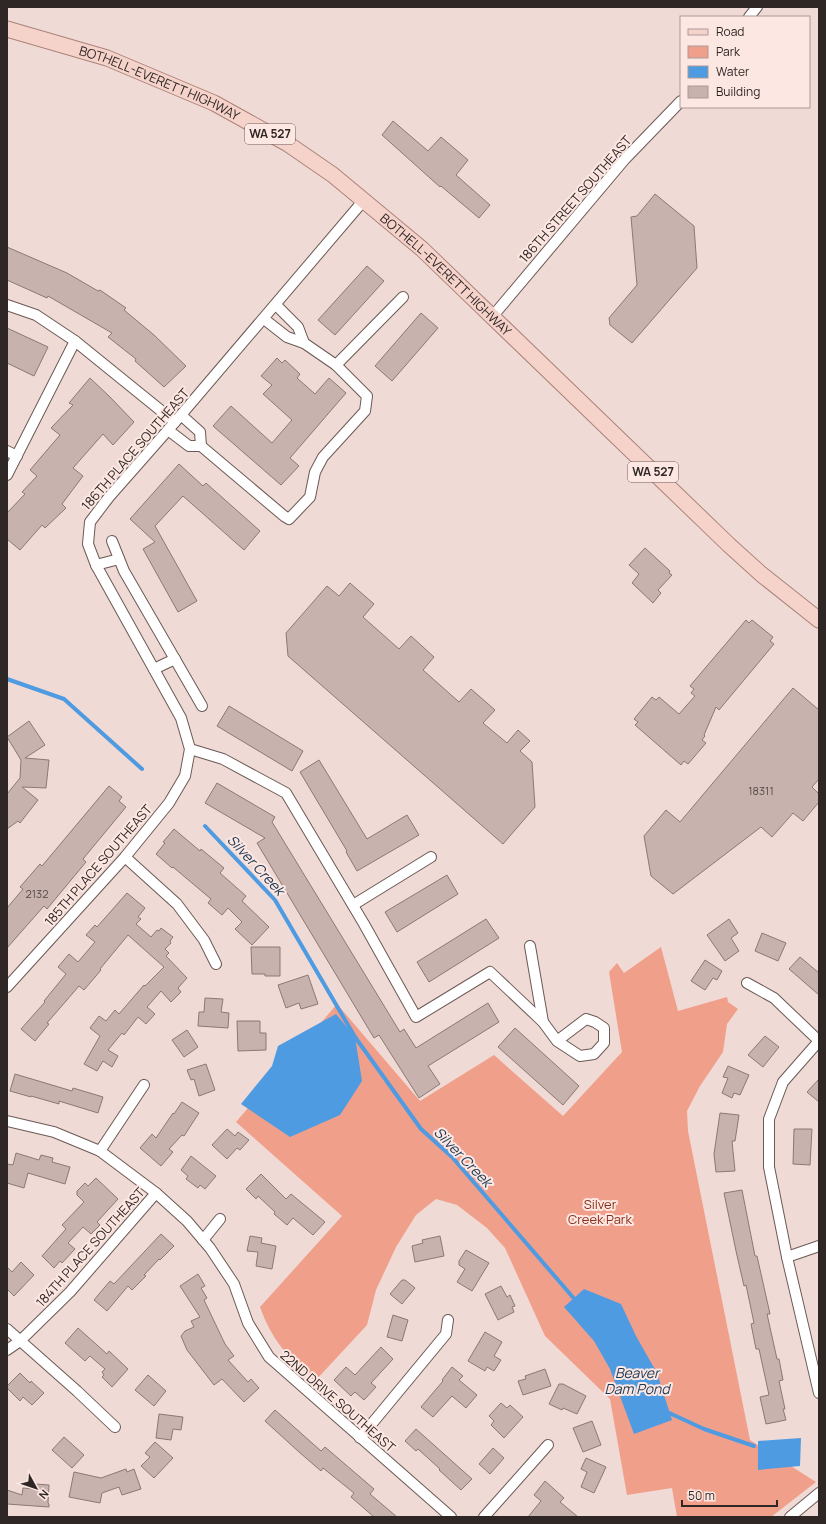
<svg xmlns="http://www.w3.org/2000/svg" width="826" height="1524" font-family="Manrope,sans-serif">
<rect width="100%" height="100%" fill="#f0dad5"/>
<!-- green -->
<path fill="#f09f8b" d="M661 947 678 1011 727 997 728 1002 738 1009 727 1024 723 1052 700 1086 687 1111 688 1131 750 1440 816 1482 771 1517H677L672 1488 627 1495 610 1399 545 1336 505 1248 487 1228 457 1205 436 1199 416 1215 396 1247 376 1290 367 1325 315 1381C288 1356 273 1343 260 1307L342 1216 236 1122 337 1004 420 1101 494 1055 563 1116 622 1052 609 972 617 963 624 973Z"/>
<!-- water -->
<g fill="#4f9be1">
<polygon points="336,1014 355,1037 362,1081 340,1115 290,1137 241,1104 272,1066 278,1046"/>
<polygon points="584,1289 621,1304 636,1336 657,1373 672,1420 634,1434 610,1369 594,1341 564,1307"/>
<polygon points="801,1438 800,1466 758,1470 758,1441"/>
</g>
<g fill="none" stroke-linecap="round" stroke-linejoin="round">
<!-- stream -->
<g stroke="#4f9be1" stroke-width="4">
<polyline points="7,679 64,699 142,769"/>
<polyline points="205,826 275,900 355,1037 421,1129 452,1157 577,1302"/>
<polyline points="665,1411 704,1429 754,1446"/>
</g>
</g>
<!-- building -->
<g fill="#c7b2ad" stroke="#8c7974">
<polygon points="393,121 428,151 441,137 468,160 456,175 490,205 479,218 441,186 440,187 382,135"/>
<polygon points="655,194 694,226 697,268 632,343 610,325 609,318 637,285 631,217 637,216"/>
<polygon points="7,247 67,273 98,291 100,290 126,308 124,310 154,335 186,366 164,387 135,361 136,359 108,337 112,333 48,296 47,298 7,280"/>
<polygon points="367,266 384,281 335,335 318,320"/>
<polygon points="421,313 438,328 392,381 375,366"/>
<polygon points="7,328 48,347 34,376 7,363"/>
<polygon points="277,358 282,363 285,360 300,374 297,378 315,394 329,378 346,393 290,458 299,466 281,485 213,426 231,406 272,443 292,420 263,394 272,385 261,376"/>
<polygon points="90,378 110,397 134,422 113,445 103,434 73,468 83,476 62,504 66,508 45,528 42,525 20,550 7,539 7,513 25,494 22,492 37,476 30,470 60,435 51,428 73,405 69,403"/>
<polygon points="179,464 203,486 206,483 260,531 244,550 183,496 155,526 197,601 178,612 143,549 155,542 130,519"/>
<polygon points="645,548 670,571 669,573 672,575 658,590 661,593 653,603 632,583 639,574 629,565"/>
<polygon points="350,583 374,604 363,617 399,649 411,636 434,657 423,670 459,702 471,689 495,710 483,723 507,743 518,730 530,741 520,751 532,762 535,807 503,844 288,656 286,633 327,586 339,596"/>
<polygon points="746,620 749,623 752,620 773,637 770,641 774,644 719,710 716,707 704,735 705,736 702,740 706,743 688,764 684,761 681,765 635,725 638,722 634,719 652,697 656,700 659,697 679,714 695,696 691,693 694,689 690,686"/>
<polygon points="793,688 819,710 819,779 812,787 819,794 819,802 803,821 793,813 772,837 761,827 673,894 651,876 644,836 666,810 680,822"/>
<polygon points="229,706 303,751 292,771 217,726"/>
<polygon points="29,721 45,745 25,758 49,760 46,788 22,787 38,800 20,823 18,821 7,829 7,794 20,778 21,760 7,737"/>
<polygon points="319,760 367,839 407,815 419,835 357,871 346,852 347,851 300,772"/>
<polygon points="217,783 275,817 272,822 400,1032 404,1029 416,1048 488,1003 499,1022 428,1066 440,1084 419,1098 379,1035 374,1038 257,843 265,838 205,803"/>
<polygon points="109,786 122,797 119,801 126,807 83,859 86,862 47,909 44,906 7,948 7,908 23,889 20,887 40,864 42,866"/>
<polygon points="174,829 200,851 201,849 224,868 220,873 246,896 242,901 269,927 252,945 235,929 242,922 228,908 222,915 208,903 211,899 173,867 172,868 156,854 165,843 163,842"/>
<polygon points="447,875 458,894 397,932 385,912"/>
<polygon points="127,893 145,908 138,917 141,919 136,924 151,937 157,930 159,931 161,928 173,937 170,941 171,943 165,949 169,953 166,956 187,978 178,988 181,992 171,1002 161,991 147,1007 155,1014 146,1024 138,1017 124,1035 122,1033 108,1050 118,1056 112,1067 103,1061 97,1071 84,1064 100,1036 90,1028 99,1016 106,1021 115,1010 119,1014 144,985 145,986 164,967 128,935 100,969 101,970 84,990 79,986 47,1023 49,1024 35,1041 21,1029 45,1002 44,1001 66,974 58,967 69,954 78,962 95,942 86,935 95,925 97,927"/>
<polygon points="486,919 499,938 429,982 417,962"/>
<polygon points="729,919 738,933 731,938 739,951 725,961 707,935"/>
<polygon points="762,933 786,943 778,961 755,951"/>
<polygon points="251,947 280,947 280,976 265,976 265,974 252,974"/>
<polygon points="800,957 819,973 819,995 789,969"/>
<polygon points="705,960 722,971 717,980 713,978 705,990 691,981"/>
<polygon points="308,975 318,1004 301,1009 299,1003 286,1008 278,985"/>
<polygon points="205,998 223,999 221,1012 229,1013 228,1028 198,1026 199,1012 204,1012"/>
<polygon points="237,1021 260,1021 260,1033 266,1033 266,1050 238,1051"/>
<polygon points="515,1028 579,1086 563,1105 498,1047"/>
<polygon points="187,1030 198,1047 184,1057 172,1040"/>
<polygon points="765,1036 779,1047 763,1067 748,1055"/>
<polygon points="206,1064 215,1090 199,1096 194,1079 191,1080 187,1070"/>
<polygon points="728,1066 749,1075 740,1095 734,1093 732,1098 722,1093 728,1078 723,1077"/>
<polygon points="15,1074 72,1091 73,1088 103,1097 98,1113 59,1101 59,1104 31,1096 31,1097 10,1091"/>
<polygon points="819,1079 819,1102 807,1092"/>
<polygon points="182,1102 199,1113 184,1136 182,1135 169,1149 173,1152 161,1166 140,1148 152,1134 156,1138 173,1113 174,1114"/>
<polygon points="720,1113 739,1115 735,1141 732,1141 735,1171 716,1172 714,1154"/>
<polygon points="227,1129 235,1136 238,1132 249,1140 240,1150 237,1148 227,1159 212,1145"/>
<polygon points="794,1129 812,1129 810,1165 793,1164"/>
<polygon points="16,1153 39,1160 41,1155 53,1158 52,1162 70,1167 65,1184 28,1173 24,1188 7,1183 7,1164 13,1165"/>
<polygon points="191,1156 216,1176 205,1189 200,1185 198,1188 186,1179 188,1176 181,1170"/>
<polygon points="261,1174 286,1199 291,1194 325,1222 313,1235 293,1218 287,1225 274,1214 275,1212 258,1196 256,1199 246,1189"/>
<polygon points="96,1178 118,1199 97,1222 100,1225 91,1234 83,1227 68,1243 75,1249 62,1263 60,1261 54,1268 42,1256 66,1229 62,1225 84,1202 77,1195 77,1191 85,1183 88,1186"/>
<polygon points="742,1190 755,1256 757,1256 770,1314 767,1314 777,1359 779,1359 783,1380 779,1381 785,1409 783,1409 786,1420 766,1424 760,1397 769,1395 759,1349 756,1349 751,1324 754,1323 746,1285 744,1286 736,1251 724,1193"/>
<polygon points="161,1234 174,1246 160,1260 159,1259 144,1275 146,1276 132,1290 128,1286 107,1311 94,1300 110,1281 114,1284"/>
<polygon points="250,1236 262,1238 261,1243 276,1246 272,1269 256,1266 258,1252 247,1251"/>
<polygon points="440,1236 444,1256 415,1262 412,1246 423,1243 422,1240"/>
<polygon points="466,1250 489,1263 472,1291 457,1282 465,1269 459,1265 459,1261"/>
<polygon points="21,1262 34,1275 14,1296 7,1289 7,1267 12,1272"/>
<polygon points="198,1274 205,1286 201,1288 207,1298 204,1300 225,1344 234,1356 228,1360 248,1382 251,1379 259,1388 244,1402 222,1379 214,1385 187,1350 181,1336 185,1331 194,1327 191,1321 200,1317 180,1286"/>
<polygon points="402,1280 405,1280 415,1288 402,1304 390,1294"/>
<polygon points="501,1286 507,1297 510,1295 515,1306 512,1307 514,1312 498,1320 485,1294"/>
<polygon points="393,1315 408,1320 402,1341 387,1337"/>
<polygon points="78,1328 107,1354 109,1351 128,1369 112,1387 102,1377 104,1375 102,1372 105,1369 90,1356 85,1361 65,1343"/>
<polygon points="485,1332 502,1342 494,1356 501,1360 494,1371 487,1367 485,1371 468,1361"/>
<polygon points="381,1347 393,1359 371,1383 376,1387 364,1400 355,1392 351,1396 334,1380 346,1367 355,1375"/>
<polygon points="452,1367 463,1376 459,1380 477,1395 466,1408 452,1396 433,1417 421,1407 443,1381 442,1380"/>
<polygon points="545,1369 551,1386 523,1395 518,1381 526,1379 525,1376"/>
<polygon points="20,1373 30,1383 31,1381 44,1393 32,1405 23,1397 20,1401 7,1388 7,1386"/>
<polygon points="148,1375 166,1391 154,1406 135,1390"/>
<polygon points="559,1384 563,1384 586,1396 577,1414 563,1408 562,1410 549,1404"/>
<polygon points="501,1403 507,1408 510,1405 523,1417 504,1438 491,1425 494,1421 489,1416"/>
<polygon points="275,1410 321,1451 325,1447 374,1489 370,1494 397,1517 374,1517 351,1497 354,1493 323,1468 321,1471 299,1452 265,1421"/>
<polygon points="159,1414 183,1417 181,1430 173,1429 171,1440 156,1438"/>
<polygon points="592,1421 601,1445 583,1452 573,1428"/>
<polygon points="416,1429 472,1479 461,1490 439,1470 440,1469 418,1449 416,1451 405,1441"/>
<polygon points="64,1437 84,1455 72,1468 52,1450"/>
<polygon points="155,1442 173,1458 154,1478 141,1466 150,1457 145,1453"/>
<polygon points="493,1448 504,1458 490,1474 479,1464"/>
<polygon points="586,1458 606,1467 594,1493 581,1487 587,1472 581,1469"/>
<polygon points="126,1469 127,1472 134,1469 141,1489 122,1495 119,1487 102,1493 100,1503 69,1497 74,1472 101,1478"/>
<polygon points="545,1481 564,1498 560,1502 578,1517 528,1517 541,1501 534,1495"/>
<polygon points="35,1484 49,1485 48,1503 49,1504 49,1507 7,1504 7,1490 22,1495 23,1488 35,1489"/>
</g>
<g fill="none" stroke-linecap="round" stroke-linejoin="round">
<defs>
<g id="minor">
<polyline points="749,17 757,7"/>
<polyline points="7,305 36,315 75,341 175,422"/>
<polyline points="276,305 298,327 304,343"/>
<polyline points="492,317 625,159 681,101"/>
<polyline points="336,365 403,297"/>
<polyline points="181,415 200,432 201,446"/>
<polyline points="168,430 189,446 201,446 284,516 289,519 310,497 315,472 323,457 365,411 367,396 336,365 304,343 287,337 264,319"/>
<polyline points="7,451 17,456"/>
<polyline points="7,475 75,341"/>
<polyline points="112,541 124,571 202,706"/>
<polyline points="96,565 119,559"/>
<polyline points="154,669 175,659"/>
<polyline points="190,749 223,759 286,793 364,924 416,1017 490,972 543,1022 557,1041 580,1056 594,1054 604,1043 604,1028 595,1022 586,1019 557,1041"/>
<polyline points="125,857 177,904 204,940 216,964"/>
<polyline points="353,905 431,857"/>
<polyline points="530,946 543,1022"/>
<polyline points="747,983 774,998 819,1041"/>
<polyline points="7,987 125,857 169,803 185,776 190,749 181,718 96,565 88,544 90,522 109,497 175,422 364,200"/>
<polyline points="819,1041 783,1082 769,1119 769,1167 787,1257 819,1393"/>
<polyline points="7,1121 54,1132 100,1151 156,1193 187,1221 210,1248 234,1284 248,1323 269,1357 451,1517"/>
<polyline points="100,1151 144,1085"/>
<polyline points="203,1240 220,1219"/>
<polyline points="787,1257 819,1246"/>
<polyline points="7,1329 77,1391 115,1427"/>
<polyline points="7,1350 20,1341 70,1292 156,1193"/>
<polyline points="360,1438 446,1334 448,1320"/>
<polyline points="484,1517 548,1445"/>
<polyline points="790,1517 819,1493"/>
</g>
<g id="primary">
<path id="s1" d="M7 29 107 58 214 103 288 144 333 175 422 249 729 545 761 574 819 620"/>
</g>
</defs>
<!-- minor casing -->
<use href="#minor" stroke="#6b5954" stroke-width="12"/>
<!-- primary casing -->
<use href="#primary" stroke="#ab837a" stroke-width="17"/>
<!-- minor -->
<use href="#minor" stroke="#fff" stroke-width="10"/>
<!-- primary -->
<use href="#primary" stroke="#f5d3ca" stroke-width="15"/>
</g>
<g text-anchor="middle" stroke-width="4" stroke-linejoin="round" paint-order="stroke">
<!-- number labels -->
<g font-size="11" fill="#554a47">
<text x="761" y="795">18311</text>
<text x="37" y="898">2132</text>
</g>
<!-- shield labels -->
<g fill="#fde7e2" stroke="#6d615e" stroke-width="1">
<rect x="245" y="124" width="50" height="20" rx="3"/>
<rect x="628" y="462" width="50" height="20" rx="3"/>
</g>
<g font-size="12" font-weight="bold" fill="#2f2725">
<text x="270" y="138">WA 527</text>
<text x="653" y="476">WA 527</text>
</g>
<!-- street labels -->
<g font-size="13" fill="#2f2725" stroke="#fde7e2">
<text dy="5" stroke="none"><textPath href="#s1" startOffset="162">BOTHELL-EVERETT HIGHWAY</textPath></text>
<text transform="translate(575 199) rotate(-49)" y="5">186TH STREET SOUTHEAST</text>
<text dy="5" stroke="none"><textPath href="#s1" startOffset="510">BOTHELL-EVERETT HIGHWAY</textPath></text>
<text transform="translate(135 449) rotate(-49)" y="5">186TH PLACE SOUTHEAST</text>
<text transform="translate(98 865) rotate(-49)" y="5">185TH PLACE SOUTHEAST</text>
<text transform="translate(90 1247) rotate(-48)" y="5">184TH PLACE SOUTHEAST</text>
<text transform="translate(338 1401) rotate(41)" y="5">22ND DRIVE SOUTHEAST</text>
</g>
<!-- park labels -->
<g font-size="13" fill="#882f1a" stroke="#fde7e2">
<text x="600" y="1209">Silver<tspan x="600" dy="15">Creek Park</tspan></text>
</g>
<!-- water labels -->
<g font-size="14" font-style="italic" fill="#193855" stroke="#fde7e2">
<text transform="translate(256 865) rotate(47)" y="5">Silver Creek</text>
<text transform="translate(463 1157) rotate(46)" y="5">Silver Creek</text>
<text x="637" y="1378">Beaver<tspan x="637" dy="16">Dam Pond</tspan></text>
</g>
</g>
<!-- border -->
<rect width="826" height="1524" fill="none" stroke="#2f2725" stroke-width="16"/>
<!-- legend -->
<rect x="680" y="16" width="130" height="92" fill="#fde7e2" stroke="#ab9a96"/>
<rect x="688" y="29" width="20" height="6" fill="#f5d3ca" stroke="#ab9a96"/>
<text x="716" y="36" font-size="12" fill="#2f2725">Road</text>
<rect x="688" y="46" width="20" height="12" fill="#f09f8b" stroke="#ab9a96"/>
<text x="716" y="56" font-size="12" fill="#2f2725">Park</text>
<rect x="688" y="66" width="20" height="12" fill="#4f9be1" stroke="#ab9a96"/>
<text x="716" y="76" font-size="12" fill="#2f2725">Water</text>
<rect x="688" y="86" width="20" height="12" fill="#c7b2ad" stroke="#ab9a96"/>
<text x="716" y="96" font-size="12" fill="#2f2725">Building</text>
<!-- north arrow -->
<g transform="translate(36 1488) rotate(130)" stroke="#fde7e2" stroke-width="3" paint-order="stroke">
<path d="M0-3L7 15L0 10L-7 15Z" fill="#2f2725"/>
<text y="-6" font-size="11" font-weight="bold" text-anchor="middle" fill="#2f2725">N</text>
</g>
<!-- scale -->
<path d="M682 1500v6h95v-6" fill="none" stroke="#2f2725" stroke-width="2"/>
<text x="688" y="1500" font-size="12" fill="#2f2725" stroke="#fde7e2" stroke-width="3" paint-order="stroke">50 m</text>
</svg>
